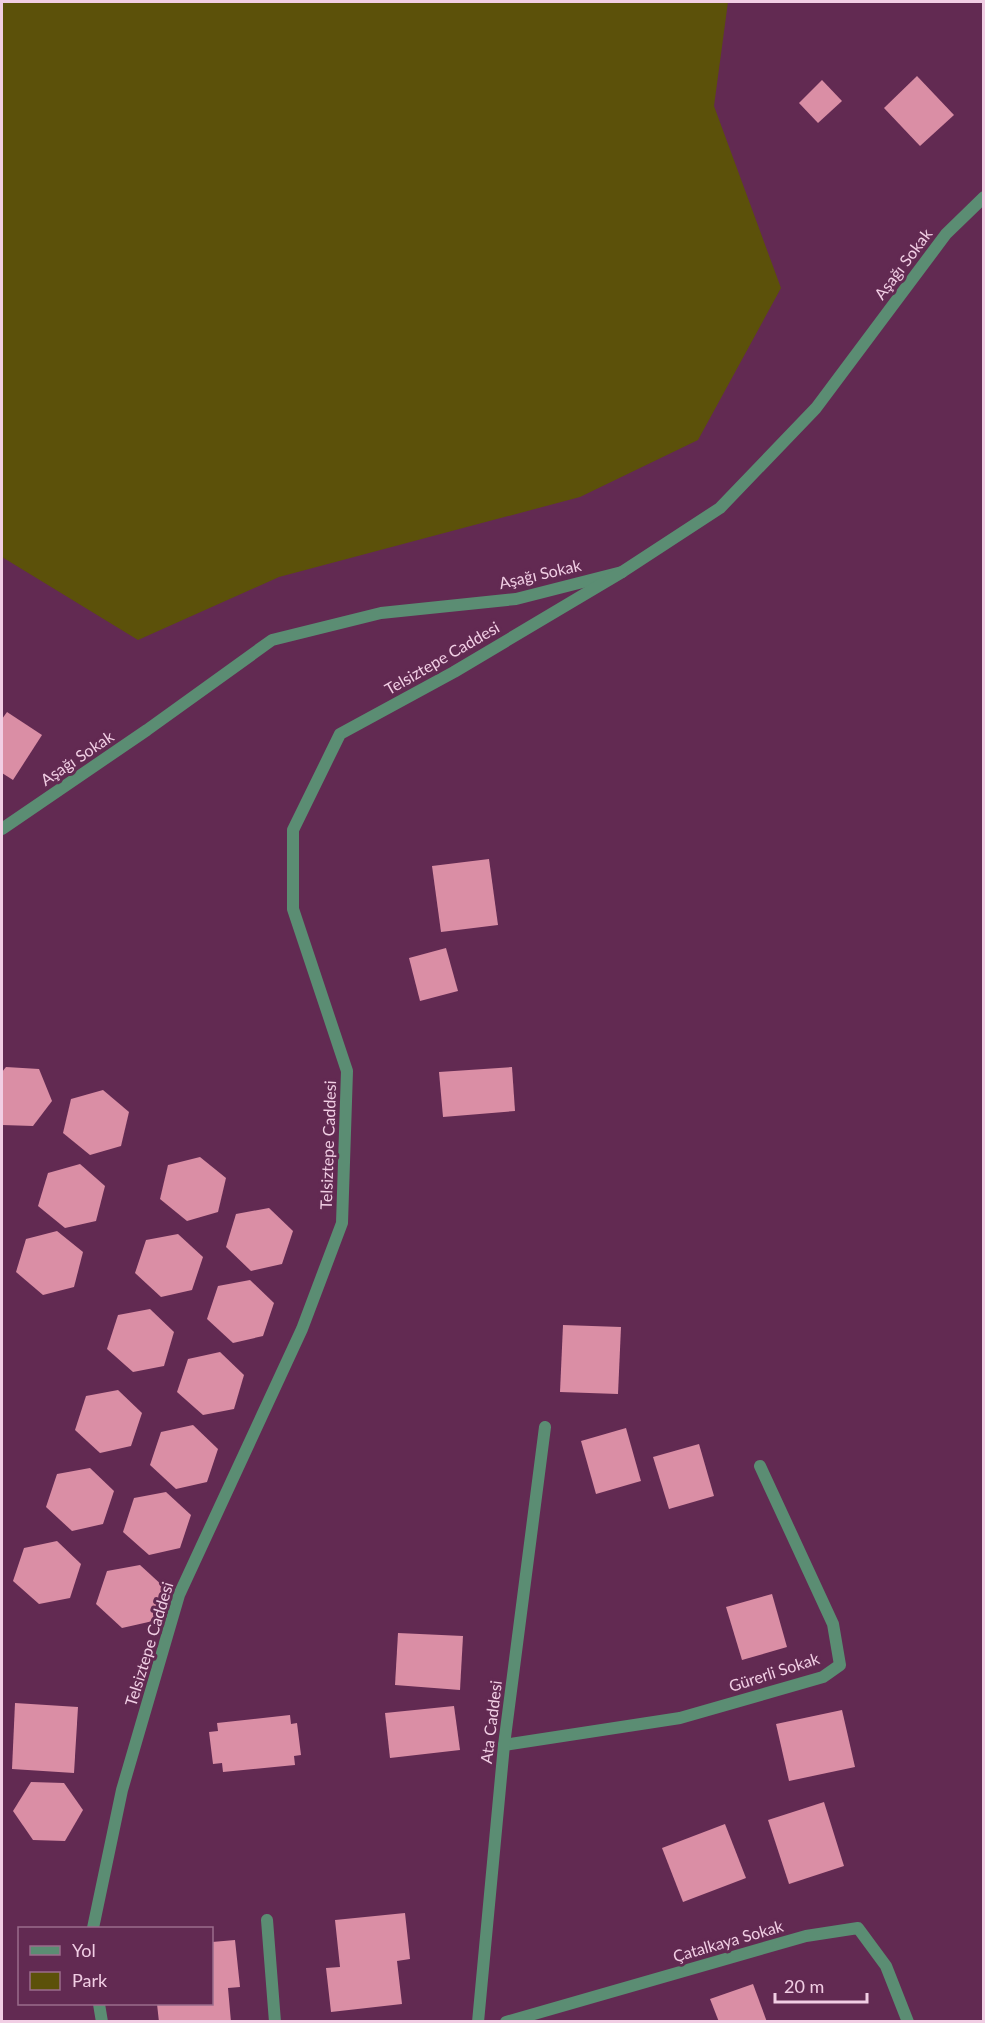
<svg xmlns="http://www.w3.org/2000/svg" width="985" height="2023" font-family="Lato,sans-serif">
<rect width="100%" height="100%" fill="#622a52"/>
<!-- green -->
<polygon fill="#5c510a" points="2,2 728,2 714,106 781,288 698,440 580,497 279,577 138,640 2,557"/>
<!-- building -->
<g fill="#da8ea5">
<polygon points="917,76 954,115 920,146 884,108"/>
<polygon points="822,80 842,101 818,123 799,103"/>
<polygon points="7,712 42,735 13,780 2,773 2,719"/>
<polygon points="489,859 498,925 441,932 432,866"/>
<polygon points="446,948 458,991 420,1001 409,958"/>
<polygon points="6,1067 39,1069 52,1101 33,1126 2,1125 2,1072"/>
<polygon points="512,1067 515,1111 443,1117 439,1072"/>
<polygon points="103,1090 129,1112 121,1146 90,1155 63,1133 71,1099"/>
<polygon points="200,1157 226,1178 218,1212 187,1221 160,1199 168,1165"/>
<polygon points="80,1164 105,1186 96,1221 65,1228 38,1206 48,1173"/>
<polygon points="269,1208 293,1231 282,1264 251,1271 226,1247 236,1214"/>
<polygon points="57,1231 83,1252 74,1287 43,1295 16,1272 26,1239"/>
<polygon points="178,1234 203,1257 192,1290 161,1297 135,1273 146,1240"/>
<polygon points="250,1280 274,1303 263,1336 233,1343 207,1319 218,1286"/>
<polygon points="150,1309 174,1332 164,1366 133,1372 107,1349 118,1315"/>
<polygon points="563,1325 621,1327 618,1394 560,1392"/>
<polygon points="220,1352 244,1375 234,1409 203,1415 177,1392 188,1359"/>
<polygon points="118,1390 142,1413 131,1446 100,1453 75,1430 86,1396"/>
<polygon points="193,1425 218,1449 207,1482 176,1489 150,1465 161,1432"/>
<polygon points="626,1428 641,1481 596,1494 581,1441"/>
<polygon points="699,1444 714,1496 669,1509 653,1457"/>
<polygon points="90,1468 114,1491 103,1524 72,1531 46,1507 57,1474"/>
<polygon points="166,1492 191,1515 180,1548 149,1555 123,1532 134,1498"/>
<polygon points="57,1541 81,1564 70,1598 39,1604 13,1581 24,1548"/>
<polygon points="140,1565 164,1587 153,1621 122,1628 96,1604 107,1571"/>
<polygon points="772,1594 787,1647 742,1660 726,1607"/>
<polygon points="398,1633 463,1636 460,1690 395,1685"/>
<polygon points="15,1703 78,1707 74,1773 12,1769"/>
<polygon points="454,1706 460,1750 390,1758 385,1713"/>
<polygon points="842,1710 855,1767 789,1781 776,1724"/>
<polygon points="290,1715 291,1724 297,1723 301,1755 294,1756 295,1765 223,1772 222,1763 213,1764 209,1732 218,1731 217,1723"/>
<polygon points="31,1782 64,1783 83,1810 65,1841 33,1840 13,1811"/>
<polygon points="824,1802 844,1866 789,1884 768,1820"/>
<polygon points="725,1824 746,1878 683,1902 662,1848"/>
<polygon points="405,1913 410,1959 397,1961 402,2004 331,2012 326,1968 340,1967 335,1920"/>
<polygon points="235,1940 240,1987 228,1988 231,2022 159,2022 157,2004 212,2004 212,1942"/>
<polygon points="753,1984 767,2022 719,2022 710,1999"/>
</g>
<g fill="none" stroke-linecap="round" stroke-linejoin="round">
<!-- minor -->
<g stroke="#5b8d73" stroke-width="12">
<polyline points="504,1745 680,1718 823,1677 840,1665 833,1624 760,1466"/>
<polyline points="267,1920 275,2022"/>
<polyline points="478,2022 504,1745 545,1427"/>
<polyline points="506,2022 806,1936 858,1928 886,1966 908,2022"/>
</g>
<!-- tertiary -->
<g stroke="#5b8d73" stroke-width="12">
<polyline points="2,829 147,730 272,640 381,613 516,599 622,572 720,508 816,408 946,234 984,197"/>
<polyline points="93,1928 122,1790 179,1595 302,1329 342,1223 347,1071 293,909 293,830 340,734 454,672 622,572"/>
<polyline points="99,2004 102,2022"/>
</g>
</g>
<g text-anchor="middle" stroke-width="6" stroke-linejoin="round" paint-order="stroke">
<!-- street labels -->
<g font-size="16" fill="#f1cee4" stroke="#622a52">
<text transform="translate(903 264) rotate(-53)" y="6">Aşağı Sokak</text>
<text transform="translate(540 574) rotate(-13)" y="6">Aşağı Sokak</text>
<text transform="translate(442 658) rotate(-30)" y="6">Telsiztepe Caddesi</text>
<text transform="translate(77 758) rotate(-34)" y="6">Aşağı Sokak</text>
<text transform="translate(328 1145) rotate(-88)" y="6">Telsiztepe Caddesi</text>
<text transform="translate(149 1644) rotate(-73)" y="6">Telsiztepe Caddesi</text>
<text transform="translate(774 1672) rotate(-18)" y="6">Gürerli Sokak</text>
<text transform="translate(491 1722) rotate(-83)" y="6">Ata Caddesi</text>
<text transform="translate(728 1941) rotate(-16)" y="6">Çatalkaya Sokak</text>
</g>
</g>
<!-- border -->
<rect width="985" height="2023" fill="none" stroke="#f1cee4" stroke-width="6"/>
<!-- legend -->
<rect x="18" y="1927" width="195" height="78" fill="#622a52" stroke="#9b6c8c" stroke-width="1.5"/>
<rect x="30" y="1946" width="30" height="9" fill="#5b8d73" stroke="#9b6c8c" stroke-width="1.5"/>
<text x="72" y="1957" font-size="18" fill="#f1cee4">Yol</text>
<rect x="30" y="1972" width="30" height="18" fill="#5c510a" stroke="#9b6c8c" stroke-width="1.5"/>
<text x="72" y="1987" font-size="18" fill="#f1cee4">Park</text>
<!-- scale -->
<path d="M775 1993v9h92v-9" fill="none" stroke="#f1cee4" stroke-width="3"/>
<text x="784" y="1993" font-size="18" fill="#f1cee4" stroke="#622a52" stroke-width="4.5" paint-order="stroke">20 m</text>
</svg>
